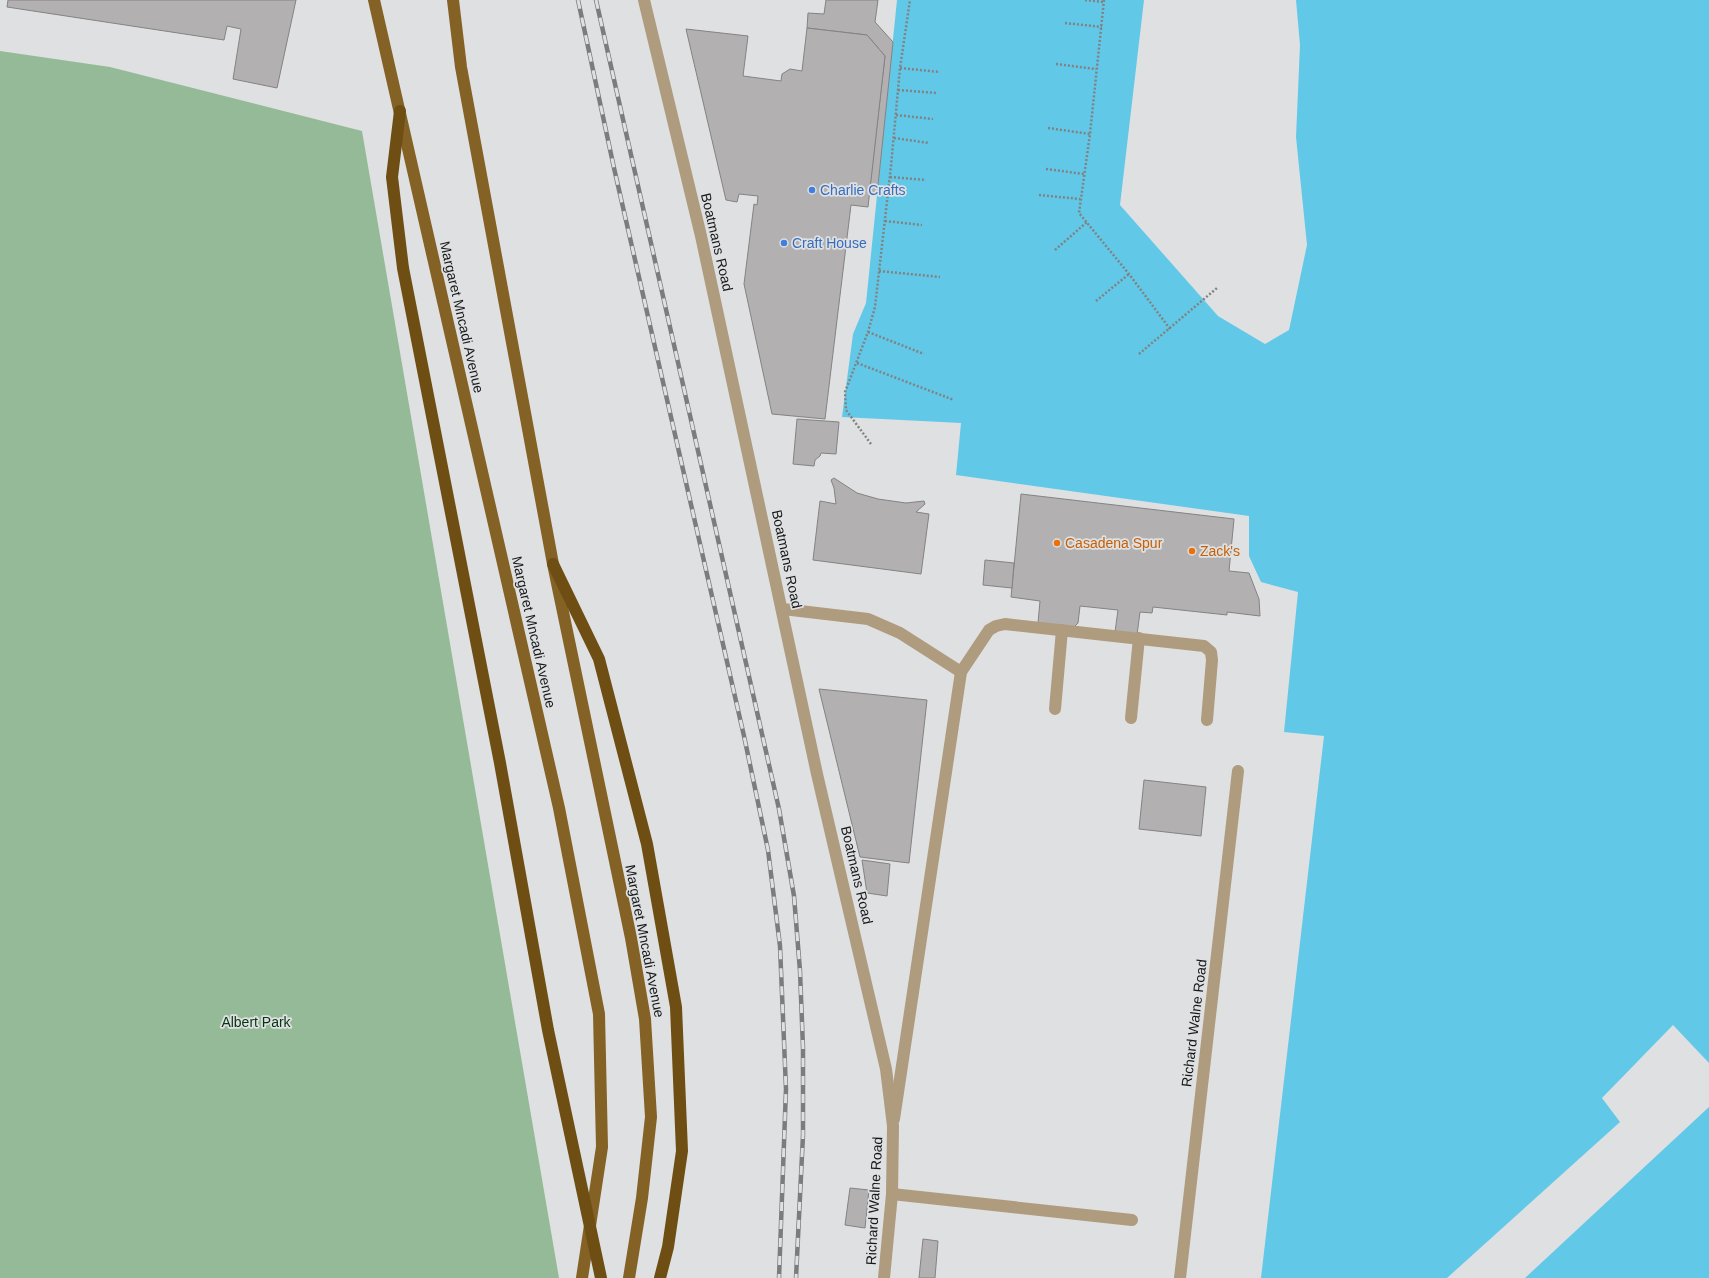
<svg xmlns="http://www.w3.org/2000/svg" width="1709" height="1278" font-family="Helvetica,sans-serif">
<rect width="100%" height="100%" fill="#dfe0e2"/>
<!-- green -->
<polygon fill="#95ba97" points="0,51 110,67 362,131 559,1278 0,1278"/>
<!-- water -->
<g fill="#61c9e7">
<polygon points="897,0 1144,0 1120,205 1218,316 1265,344 1289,330 1307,245 1296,137 1300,45 1296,0 1709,0 1709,1063 1673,1025 1602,1098 1620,1122 1447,1278 1261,1278 1324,736 1284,732 1298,592 1261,582 1249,556 1249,516 956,475 961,423 842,417 853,334 866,303"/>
<polygon points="1709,1107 1709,1278 1525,1278"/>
</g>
<!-- building -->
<g fill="#b2b0b0" stroke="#848282">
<polygon points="8,0 296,0 277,88 233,79 241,29 227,26 224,40 7,7"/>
<polygon points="826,0 878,0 875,22 893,42 877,195 869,194 885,56 867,35 807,28 808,13 824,14"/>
<polygon points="807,28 867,35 885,56 868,207 851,205 825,419 772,414 744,284 754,204 757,205 758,196 739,194 737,202 726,200 686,29 748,36 743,76 781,81 782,74 790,69 802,71"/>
<polygon points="797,419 839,422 836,454 821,453 820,456 815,460 814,466 793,464"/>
<polygon points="834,478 857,493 878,499 906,503 924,501 925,504 916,512 929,514 921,574 813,560 820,501 836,504 834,488 831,480"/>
<polygon points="1021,494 1234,519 1229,571 1249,573 1259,599 1260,616 1227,612 1227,615 1153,607 1152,613 1140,612 1137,635 1115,632 1118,610 1080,606 1078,623 1073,628 1038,623 1040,601 1011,597"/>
<polygon points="985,560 1014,563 1012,588 983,585"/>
<polygon points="819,689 927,700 909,863 860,857"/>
<polygon points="1144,780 1206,787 1201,836 1139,829"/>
<polygon points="862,860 890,864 887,896 867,893"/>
<polygon points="850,1188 869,1190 865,1228 845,1225"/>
<polygon points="923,1239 938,1241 935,1278 919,1278"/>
</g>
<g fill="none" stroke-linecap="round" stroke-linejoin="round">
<!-- path -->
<g stroke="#818283" stroke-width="2.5" stroke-dasharray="2 2" stroke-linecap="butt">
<polyline points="1085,0 1104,2"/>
<polyline points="1104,0 1090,134 1079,213 1129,274 1170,329"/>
<polyline points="1065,23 1102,27"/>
<polyline points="1056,64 1096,69"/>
<polyline points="900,68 940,72"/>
<polyline points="898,90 937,93"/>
<polyline points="896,115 933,119"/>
<polyline points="1048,128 1090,134"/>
<polyline points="894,138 929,143"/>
<polyline points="1046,169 1084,174"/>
<polyline points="890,177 926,180"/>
<polyline points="1039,195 1080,199"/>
<polyline points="885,221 922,225"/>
<polyline points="1055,250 1087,222"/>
<polyline points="879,271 940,277"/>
<polyline points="1096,301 1129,274"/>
<polyline points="868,332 924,354"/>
<polyline points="1139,354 1217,288"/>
<polyline points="857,363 954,400"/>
<polyline points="871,444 846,410 845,392 868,332 875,307 891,166 900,68 910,0"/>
</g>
<!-- service -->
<g stroke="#af9b7e" stroke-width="12">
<polyline points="783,609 868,619 900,633 961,672"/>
<polyline points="1055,709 1062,630"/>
<polyline points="1131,718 1139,638"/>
<polyline points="894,1119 961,672 989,630 996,626 1005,624 1204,646 1211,652 1212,660 1207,720"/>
<polyline points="892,1194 1132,1220"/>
<polyline points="1180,1278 1238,771"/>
</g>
<!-- minor -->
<polyline stroke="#af9b7e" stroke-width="12" points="644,0 701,236 817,774 886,1069 893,1126 892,1194 884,1278"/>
<!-- primary -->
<g stroke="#846124" stroke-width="12">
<polyline points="374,0 559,808 599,1014 602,1147 582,1278"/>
<polyline points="453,0 461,67 553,564 631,938 645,1019 651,1117 642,1198 629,1278"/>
</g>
<!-- motorway -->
<g stroke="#6e4e13" stroke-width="12">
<polyline points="400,111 392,177 403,268 500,763 548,1030 601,1278"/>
<polyline points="553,564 599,659 647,844 676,1007 682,1151 668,1247 660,1278"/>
</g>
<defs>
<g id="rail">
<polyline points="578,0 614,168 744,736 768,850 780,946 786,1089 779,1278"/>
<polyline points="596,0 779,809 794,896 800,971 803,1048 803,1135 796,1278"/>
</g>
</defs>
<!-- rail casing -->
<use href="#rail" stroke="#7b7c7d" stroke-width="4.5"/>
<!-- rail -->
<use href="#rail" stroke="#dfe0e2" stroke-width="3" stroke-dasharray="9" stroke-linecap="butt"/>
</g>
<!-- markers -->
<g fill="#3f7fe0" stroke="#dfe0e2" stroke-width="1.5">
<circle cx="812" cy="190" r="4"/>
<circle cx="784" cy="243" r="4"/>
</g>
<g fill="#e8710a" stroke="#dfe0e2" stroke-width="1.5">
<circle cx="1057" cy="543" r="4"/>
<circle cx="1192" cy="551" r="4"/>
</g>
<g text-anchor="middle" stroke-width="3.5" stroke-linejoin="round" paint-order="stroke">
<!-- shop labels -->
<g font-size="14" fill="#366cbe" stroke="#dfe0e2" text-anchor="start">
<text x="820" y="195">Charlie Crafts</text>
<text x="792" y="248">Craft House</text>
</g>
<!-- street labels -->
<g font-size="14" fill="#161717" stroke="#dfe0e2">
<text transform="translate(717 242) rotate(77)" y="5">Boatmans Road</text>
<text transform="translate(462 317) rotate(77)" y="5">Margaret Mncadi Avenue</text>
<text transform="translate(787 559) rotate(78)" y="5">Boatmans Road</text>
<text transform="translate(534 632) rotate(77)" y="5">Margaret Mncadi Avenue</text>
<text transform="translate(857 875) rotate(77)" y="5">Boatmans Road</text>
<text transform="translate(645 941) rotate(79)" y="5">Margaret Mncadi Avenue</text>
<text transform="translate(1194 1023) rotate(-83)" y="5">Richard Walne Road</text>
<text transform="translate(874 1201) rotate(-87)" y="5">Richard Walne Road</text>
</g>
<!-- food labels -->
<g font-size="14" fill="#c56008" stroke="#dfe0e2" text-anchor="start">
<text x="1065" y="548">Casadena Spur</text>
<text x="1200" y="556">Zack's</text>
</g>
<!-- park labels -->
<g font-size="14" fill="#053510" stroke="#dfe0e2">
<text x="256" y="1027">Albert Park</text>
</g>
</g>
</svg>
